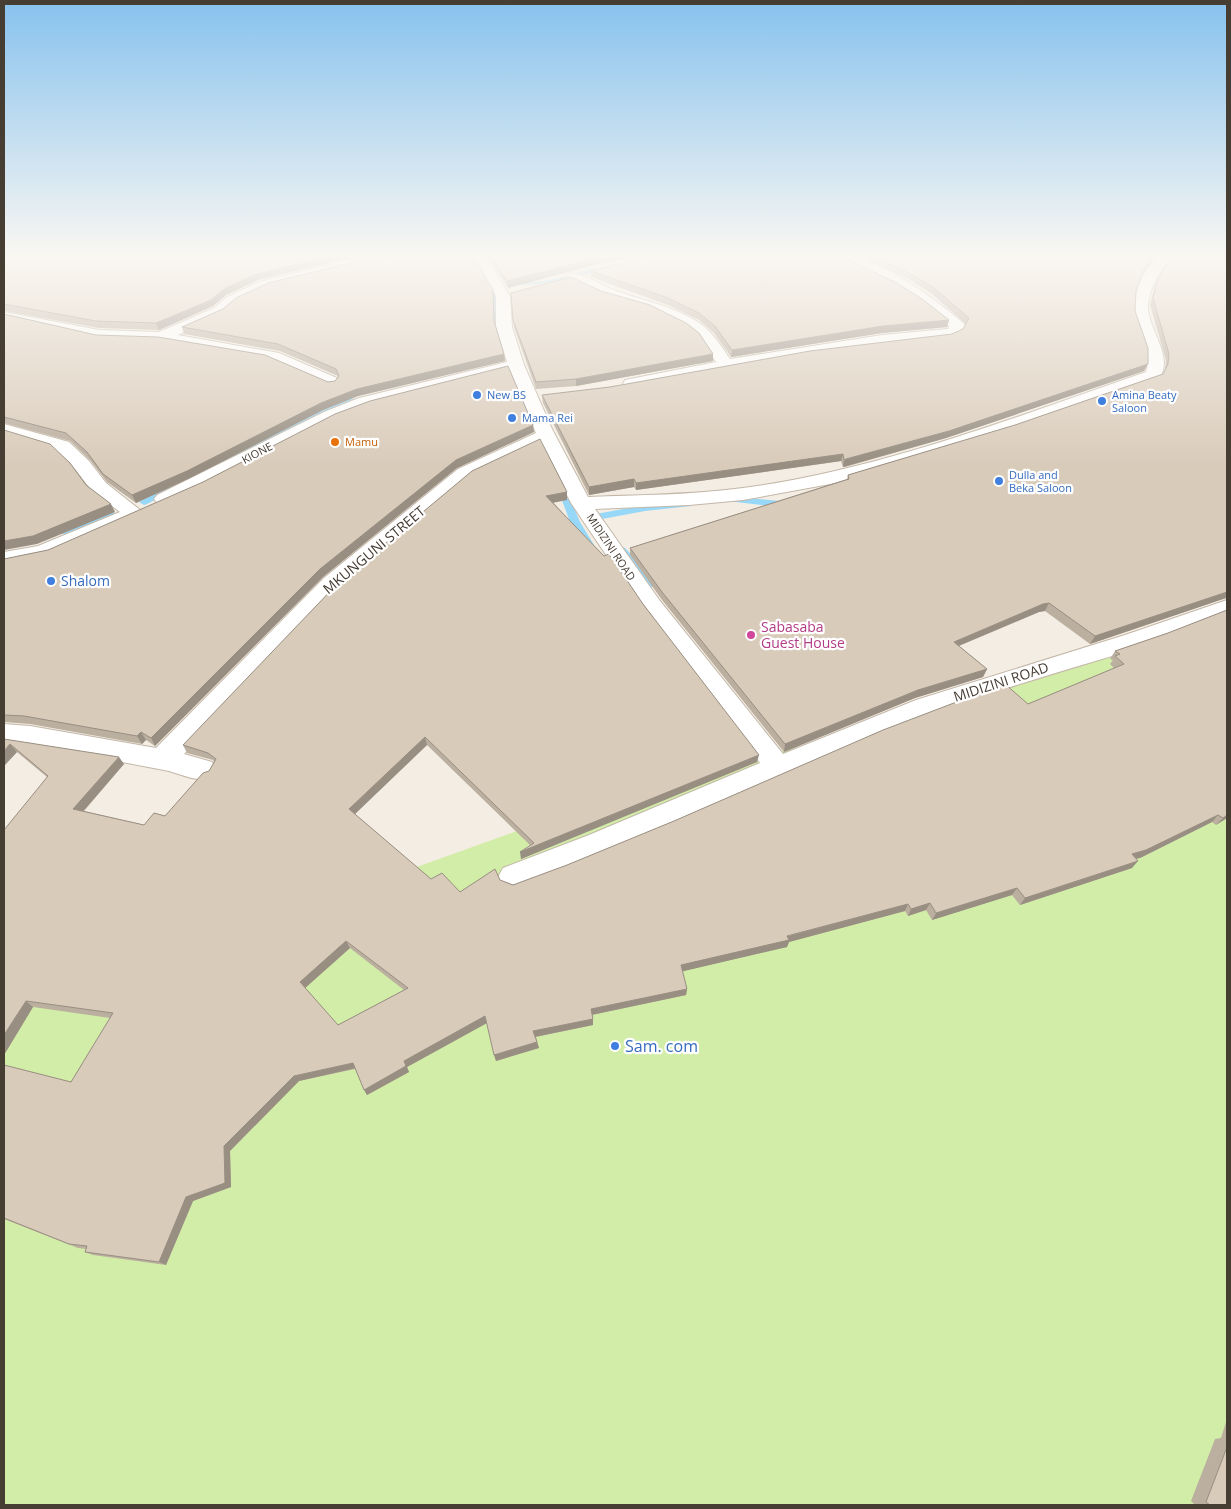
<svg xmlns="http://www.w3.org/2000/svg" width="1231" height="1509" font-family="'Open Sans',sans-serif">
<rect width="100%" height="100%" fill="#f4ede3"/>
<!-- green -->
<polygon fill="#d2eda7" points="1227,625 1227,1505 4,1505 4,1004 375,882 567,813 1066,670 1187,630"/>
<g fill="none" stroke-linecap="round" stroke-linejoin="round">
<!-- stream -->
<g fill="#97d7f8" fill-rule="evenodd">
<polygon points="467,254 473,254 480,267 498,288 497,321 506,343 500,343 491,321 492,288 475,269"/>
<path d="M486 254H492C495 262 509 278 518 281 543 287 597 267 620 258L625 259C608 271 531 291 512 283 502 279 490 263 486 254Z"/>
<polygon points="350,398 357,400 315,418 219,468 212,466 309,414"/>
<polygon points="560,481 564,484 580,522 594,545 592,547 586,547 570,522 556,484"/>
<polygon points="169,486 172,487 172,491 147,504 144,505 139,502"/>
<polygon points="730,496 789,502 794,505 789,508 727,501 725,499"/>
<polygon points="688,501 691,502 691,506 645,511 602,519 608,527 603,530 600,529 591,517 596,514 645,505"/>
<polygon points="113,512 118,515 116,517 67,534 61,534 59,532"/>
<polygon points="622,547 625,548 658,583 658,587 650,587 619,552 617,550"/>
</g>
<defs>
<g id="street">
<polygon points="385,254 416,254 409,258 360,265 269,288 237,303 224,314 178,335 279,353 337,378 339,382 337,386 331,387 268,360 161,342 99,340 4,320 4,312 99,330 159,332 214,308 227,297 259,282 360,257"/>
<path d="M472 254H484L510 296 512 327 524 365 552 429 588 497C639 495 691 495 743 488 879 470 1016 417 1146 372 1151 356 1142 343 1137 328 1127 301 1142 273 1159 254H1173C1161 270 1150 284 1148 305 1147 330 1175 355 1159 379L1012 431 841 482 743 500 689 505 595 509 660 601 783 754 916 700 1125 635 1227 600V615C1198 626 1170 637 1141 647 1071 669 1000 688 932 714 792 770 657 840 514 890L503 886 498 877 503 868 589 835 760 763 644 611 571 503 541 444 472 477 340 588 184 754 212 762 216 770 212 778C196 783 180 773 164 770 111 760 57 749 4 744V724L30 726 156 748 324 578 458 469 536 433 510 371 371 406 336 420 171 503 164 505 157 503 154 499 157 495 324 412 359 398 507 362 496 327V296Z"/>
<polygon points="641,254 660,254 658,257 601,274 594,270 596,267"/>
<path d="M833 254C875 254 930 295 962 322L965 325 959 335 950 339 882 345 726 370 631 389 625 388 623 384 625 380 716 362 700 338 687 328 650 310 602 295 566 277 568 274C581 271 599 284 611 289 640 300 671 305 698 322 712 331 721 346 730 359L882 335 948 329 949 326C910 293 880 278 834 257Z"/>
<polygon points="4,424 69,442 89,461 106,483 144,513 141,517 52,556 4,566 4,552 38,546 120,512 92,491 75,469 55,450 4,435"/>
</g>
</defs>
<!-- street casing -->
<use href="#street" stroke="#c3b7a8" stroke-width="2"/>
<!-- street -->
<use href="#street" fill="#fff" fill-rule="evenodd"/>
</g>
<!-- wall -->
<g fill="#bbafa0" fill-rule="evenodd">
<polygon points="4,254 373,254 360,255 258,280 226,295 213,306 159,330 99,328 4,311"/>
<polygon points="486,254 635,254 508,288"/>
<polygon points="852,254 1157,254 1141,276 1136,291 1135,311 1144,371 946,438 845,467 843,467 841,461 636,490 634,487 589,495 543,403 542,395 610,387 952,334 963,329 966,324 932,294 905,277"/>
<polygon points="1174,254 1227,254 1227,599 1226,598 1090,644 1045,611 1039,612 959,646 987,669 983,677 915,698 784,752 662,600 630,555 630,548 847,479 848,475 1015,425 1163,374 1165,370 1166,360 1150,305 1155,285 1158,278"/>
<polygon points="591,271 949,320 947,327 882,333 731,357 714,333 699,320 668,305 591,277"/>
<polygon points="493,290 494,323 504,354 505,361 358,396 323,410 190,478 136,503 107,482 90,460 70,441 4,423 4,314 96,335 328,382 335,381 338,376 280,351 184,334 182,327"/>
<polygon points="511,293 713,361 576,386 536,389 514,327"/>
<polygon points="534,432 457,468 323,577 155,746 146,740 142,744 30,724 4,722 4,559 48,550"/>
<path d="M472 471 567 500 553 502 643 604 757 762 521 859 530 845 427 745 354 814 431 879 460 892 500 880 513 885 1028 704 1114 668 1110 664 1113 660 1110 659 1115 651 1168 633 1227 818 1216 825 1212 822 1140 858H1136L1132 868 1020 905 1012 895 932 920 926 910 908 916 905 911 789 942 787 947 682 971 687 989 686 995 592 1015 593 1025 536 1037 539 1048 496 1061 487 1023 407 1067 409 1072 367 1095 355 1069 299 1081 230 1151 231 1187 193 1201 166 1265 93 1255 85 1252 86 1249 78 1248 4 1219 71 1082 110 1018 33 1007 4 1055 47 777 17 752 4 766V739L124 764 84 811 144 825 165 816 209 771 214 762 213 760 187 753 183 745ZM350 948 404 990 338 1025 305 988Z"/>
<polygon points="1227,1419 1227,1505 1195,1505 1191,1501 1215,1439 1221,1438"/>
</g>
<!-- shaded-wall -->
<g fill="#988e82">
<polygon points="340,254 373,254 360,255 258,280 226,295 213,306 159,330 156,323 224,289 256,274"/>
<polygon points="612,254 635,254 508,288 507,281"/>
<polygon points="1155,254 1157,254 1140,278 1143,271"/>
<polygon points="493,290 494,296 494,328 494,321"/>
<polygon points="949,320 947,327 882,333 731,357 732,350 883,326"/>
<polygon points="504,354 505,361 358,396 323,410 190,478 136,503 132,495 321,403 357,389"/>
<polygon points="713,354 713,361 576,386 576,379"/>
<polygon points="1148,364 1144,371 946,438 843,467 844,460"/>
<polygon points="533,425 534,432 457,468 323,577 155,746 151,738 320,569 456,460"/>
<polygon points="843,454 841,461 636,490 636,483"/>
<polygon points="634,479 634,487 589,495 589,487"/>
<polygon points="567,492 567,500 547,504 546,496"/>
<polygon points="111,504 115,512 37,544 4,550 4,541"/>
<polygon points="1227,592 1227,597 1226,598 1090,644 1095,636"/>
<polygon points="1049,603 1045,611 1039,612 951,649 954,642 1043,604"/>
<polygon points="987,669 983,677 915,698 784,752 785,744 918,690"/>
<polygon points="141,732 146,740 142,744 137,736"/>
<polygon points="425,737 427,745 352,817 349,809"/>
<polygon points="10,744 17,752 4,766 4,751"/>
<polygon points="759,755 757,762 521,859 520,852"/>
<polygon points="119,757 124,764 79,816 73,809"/>
<polygon points="1218,815 1212,822 1140,858 1126,861 1132,854"/>
<polygon points="1227,815 1227,818 1216,825 1223,818"/>
<polygon points="1138,861 1132,868 1020,905 1025,898"/>
<polygon points="1017,888 1012,895 932,920 936,913"/>
<polygon points="930,903 926,910 908,916 911,909"/>
<polygon points="908,904 905,911 789,942 787,947 680,972 681,965"/>
<polygon points="346,941 350,948 304,989 300,982"/>
<polygon points="687,989 686,995 591,1015 591,1009"/>
<polygon points="26,1001 33,1007 4,1055 4,1035"/>
<polygon points="485,1016 487,1023 407,1067 409,1072 367,1095 364,1090 404,1061"/>
<polygon points="593,1019 593,1025 534,1037 533,1031"/>
<polygon points="537,1042 539,1048 496,1061 494,1055"/>
<polygon points="353,1063 356,1068 299,1081 230,1151 231,1187 193,1201 166,1265 159,1262 186,1197 224,1146 294,1076"/>
</g>
<!-- building -->
<g fill="#d9cbba" stroke="#988e82" fill-rule="evenodd">
<polygon points="4,254 340,254 256,274 224,289 211,300 156,323 96,321 4,304"/>
<polygon points="408,254 472,254 493,290 494,321 504,354 357,389 321,403 187,471 132,495 103,474 87,452 66,433 4,417 4,314 96,335 158,337 265,355 328,382 335,381 339,376 336,369 278,344 182,327 223,309 236,298 268,283 359,261"/>
<polygon points="489,254 612,254 507,281"/>
<polygon points="655,254 836,254 895,282 922,299 949,320 883,326 732,350 715,326 699,313 668,298 591,271"/>
<polygon points="867,254 1155,254 1143,271 1136,291 1135,311 1148,348 1148,364 949,431 846,459 844,460 843,454 636,483 634,479 589,487 542,395 610,387 810,351 952,334 963,329 969,318 934,288 906,271"/>
<polygon points="1174,254 1227,254 1227,592 1095,636 1049,603 1043,604 954,642 987,669 918,690 785,744 662,592 630,548 849,479 848,475 1015,425 1163,374 1168,364 1169,354 1153,298 1158,278"/>
<polygon points="571,277 601,291 650,305 686,323 699,333 713,354 576,379 536,382 513,320 511,293"/>
<polygon points="508,366 533,425 456,460 320,569 151,738 141,732 137,736 24,716 4,715 4,559 48,550 203,482 335,414 370,401"/>
<polygon points="4,430 50,444 70,463 86,485 111,504 33,536 4,541"/>
<path d="M540 439 567 492 546 496 604 556 609 554 643 604 759 755 520 852 534 843 425 737 349 809 431 879 442 873 460 892 495 869 500 880 513 885 567 865 674 821 883 730 988 690 1005 684 1028 704 1124 664 1115 656 1120 654 1115 651 1168 633 1227 610V815L1223 818 1218 815 1146 850 1132 854 1138 861 1025 898 1017 888 936 913 930 903 911 909 908 904 787 936 789 940 681 965 687 989 591 1009 593 1019 533 1031 537 1042 494 1055 485 1016 404 1061 406 1066 364 1090 353 1063 294 1076 224 1146 225 1183 186 1197 159 1262 85 1252 87 1246 69 1244 4 1218V1065L71 1082 113 1013 26 1001 4 1035V830L48 776 10 744 4 751V739L119 757 73 809 144 825 154 813 165 816 203 773 209 771 216 759 208 753 183 745 339 582 472 471ZM346 941 408 988 338 1025 300 982Z"/>
<polygon points="1227,1447 1227,1505 1210,1505 1206,1502"/>
</g>
<!-- sky -->
<linearGradient id="sky" x2="0" y2="1"><stop stop-color="#87c2ee"/><stop offset="0.55" stop-color="#faf7f2"/><stop offset="1" stop-color="#faf7f2" stop-opacity="0"/></linearGradient>
<rect width="1231" height="465" fill="url(#sky)"/>
<!-- markers -->
<g fill="#3f7fe0" stroke="#fff" stroke-width="2">
<circle cx="477" cy="395" r="5"/>
<circle cx="1102" cy="401" r="5"/>
<circle cx="512" cy="418" r="5"/>
<circle cx="999" cy="481" r="5"/>
<circle cx="51" cy="581" r="5"/>
<circle cx="615" cy="1046" r="5"/>
</g>
<circle fill="#e8710a" stroke="#fff" stroke-width="2" cx="335" cy="442" r="5"/>
<circle fill="#d1479c" stroke="#fff" stroke-width="2" cx="751" cy="635" r="5"/>
<g text-anchor="middle" stroke-width="4.5" stroke-linejoin="round" paint-order="stroke">
<!-- far-shop labels -->
<g font-size="11" fill="#366cbe" stroke="#fff" text-anchor="start">
<text x="487" y="399">New BS</text>
<text x="1112" y="399">Amina Beaty<tspan x="1112" dy="13">Saloon</tspan></text>
<text x="522" y="422">Mama Rei</text>
<text x="1009" y="479">Dulla and<tspan x="1009" dy="13">Beka Saloon</tspan></text>
</g>
<!-- far-food labels -->
<g font-size="11" fill="#c56008" stroke="#fff" text-anchor="start">
<text x="345" y="446">Mamu</text>
</g>
<!-- far-street labels -->
<g font-size="11" fill="#463d33" stroke="#fff">
<text transform="translate(257 453) rotate(-28)" y="4">KIONE</text>
<text transform="translate(611 547) rotate(56)" y="4">MIDIZINI ROAD</text>
</g>
<!-- street labels -->
<g font-size="14" fill="#463d33" stroke="#fff">
<text transform="translate(374 550) rotate(-40)" y="5">MKUNGUNI STREET</text>
<text transform="translate(1001 682) rotate(-18)" y="5">MIDIZINI ROAD</text>
</g>
<!-- shop labels -->
<g font-size="14" fill="#366cbe" stroke="#fff" text-anchor="start">
<text x="61" y="586">Shalom</text>
</g>
<!-- hotel labels -->
<g font-size="14" fill="#b23c85" stroke="#fff" text-anchor="start">
<text x="761" y="632">Sabasaba<tspan x="761" dy="16">Guest House</tspan></text>
</g>
<!-- near-shop labels -->
<g font-size="16" fill="#366cbe" stroke="#fff" text-anchor="start">
<text x="625" y="1052">Sam. com</text>
</g>
</g>
<!-- border -->
<rect width="1231" height="1509" fill="none" stroke="#463d33" stroke-width="10"/>
</svg>
